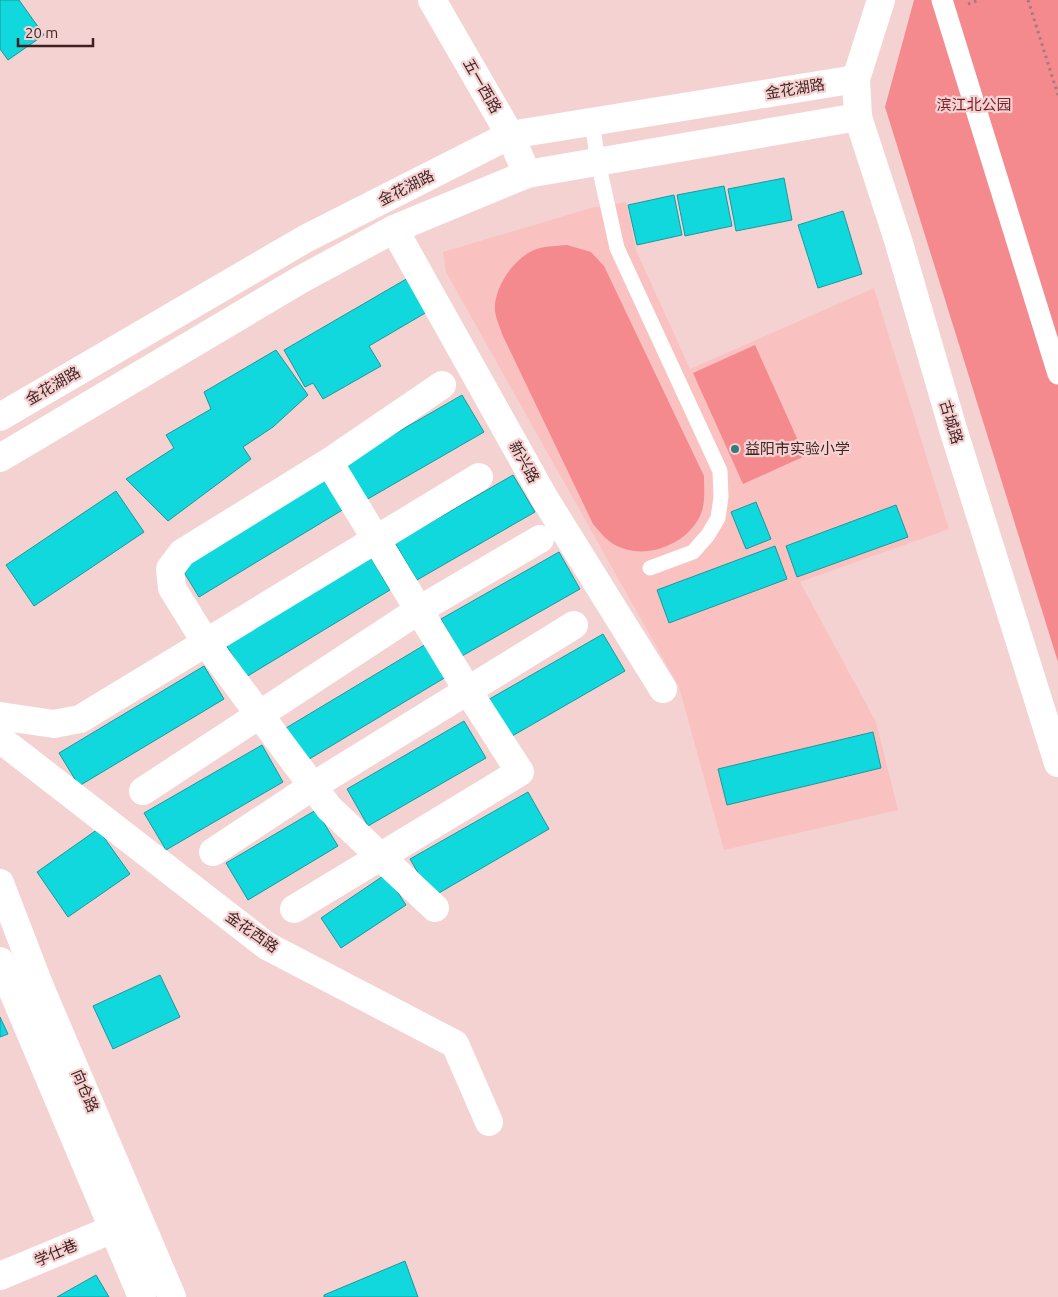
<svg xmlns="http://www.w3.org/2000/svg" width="1058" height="1297" font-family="Ubuntu,'Noto Sans SC',sans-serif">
<rect width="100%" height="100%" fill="#f5d2d2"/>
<!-- built -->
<polygon fill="#fac1c1" points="626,202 636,250 690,369 874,288 949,529 800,582 876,722 898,810 724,850 679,687 446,272 443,252 591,208"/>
<!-- green -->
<g fill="#f58a8e">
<polygon points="914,0 1058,0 1058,662 885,107"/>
<path d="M567 245 591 252 604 266 704 476C704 490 706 505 699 518 685 545 644 561 615 545 606 540 600 532 593 524L502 334C500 327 496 319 495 311 493 287 516 254 540 248 548 246 558 246 567 245Z"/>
<polygon points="755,345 805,456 743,484 693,373"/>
</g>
<!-- building -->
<g fill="#11d8dd" stroke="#1b989b">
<polygon points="0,0 19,0 44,35 8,60 0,49"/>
<polygon points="784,178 792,220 736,231 728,189"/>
<polygon points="724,186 732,226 685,236 677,195"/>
<polygon points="674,195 682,235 637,245 628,205"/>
<polygon points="843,211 862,274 818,288 798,225"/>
<polygon points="408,278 427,312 369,346 381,366 323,399 313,383 305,387 284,350"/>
<polygon points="276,350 308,395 273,427 243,447 251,459 168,521 126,479 174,448 166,435 211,409 204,392"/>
<polygon points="462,395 484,432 366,500 344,463"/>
<polygon points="513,475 535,512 417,580 395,543"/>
<polygon points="324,477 344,509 199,597 179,564"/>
<polygon points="116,491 144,532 34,606 6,565"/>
<polygon points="756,502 771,539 746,549 731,512"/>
<polygon points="896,505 908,537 797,577 786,546"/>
<polygon points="775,546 787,579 669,623 657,590"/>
<polygon points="559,552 580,589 462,656 441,619"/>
<polygon points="371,558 390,590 246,677 226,645"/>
<polygon points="603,634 625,671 507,739 486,701"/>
<polygon points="431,641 451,674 306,761 286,728"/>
<polygon points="204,666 224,699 79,786 59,753"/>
<polygon points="464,721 486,758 368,826 347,789"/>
<polygon points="873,732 881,768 727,805 718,769"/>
<polygon points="262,745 283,782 166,850 144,813"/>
<polygon points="528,792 549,829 432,897 410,859"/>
<polygon points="316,810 338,846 248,900 226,863"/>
<polygon points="98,829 130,874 68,917 37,872"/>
<polygon points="386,874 406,905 341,948 321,918"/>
<polygon points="160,975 180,1017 113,1049 93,1006"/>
<polygon points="0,1017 8,1034 0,1037"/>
<polygon points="405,1261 418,1297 324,1297 324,1295"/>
<polygon points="96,1275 109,1297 57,1297"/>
</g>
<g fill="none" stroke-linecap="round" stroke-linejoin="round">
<!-- path -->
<g stroke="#9e7d7d" stroke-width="3" stroke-dasharray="2.5 4" stroke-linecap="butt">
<polyline points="1028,0 1058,95"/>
<polyline points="968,4 979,0"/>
</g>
<!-- service -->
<polyline stroke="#fff" stroke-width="15" points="592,122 598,162 617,248 720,471 721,497 718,518 708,535 693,552 650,568"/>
<!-- pedestrian -->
<polyline stroke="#fff" stroke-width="21" points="942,0 1058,374"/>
<!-- minor -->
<g stroke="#fff" stroke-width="28">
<polyline points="856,79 881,0"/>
<polyline points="394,229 545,499 663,689"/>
<polyline points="0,716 54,724 80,719 479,477"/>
<polyline points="0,739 267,946 455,1044 489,1122"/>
<polyline points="143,791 419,610 540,539"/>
<polyline points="213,852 313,786 574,625"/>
<polyline points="435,908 329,808 206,643 172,588 170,569 182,553 329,462 442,385"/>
<polyline points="294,909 520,772 468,691 329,462"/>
<polyline points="0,1276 113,1229"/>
</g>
<!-- tertiary -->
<g stroke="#fff" stroke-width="28">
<polyline points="432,0 510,135 527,174"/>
<polyline points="856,79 858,117 898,240 953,429 1058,763"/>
<polyline points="0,883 40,987 172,1297"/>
<polyline points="0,961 142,1297"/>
</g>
<!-- secondary -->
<g stroke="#fff" stroke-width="28">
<polyline points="0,417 305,239 510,135 856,79"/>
<polyline points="0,458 300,280 394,229 527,174 858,117"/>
</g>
</g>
<!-- markers -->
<circle fill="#337c7e" stroke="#f5d2d2" stroke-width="2" cx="735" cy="449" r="5"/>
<g text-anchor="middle" stroke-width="4.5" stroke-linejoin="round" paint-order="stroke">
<!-- street labels -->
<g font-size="15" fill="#3f1f20" stroke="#f5d2d2">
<text transform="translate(482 86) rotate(60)" y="5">五一西路</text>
<text transform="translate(795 89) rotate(-9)" y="5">金花湖路</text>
<text transform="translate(406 188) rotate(-27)" y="5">金花湖路</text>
<text transform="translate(53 386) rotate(-30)" y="5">金花湖路</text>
<text transform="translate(951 422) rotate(73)" y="5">古城路</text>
<text transform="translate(524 462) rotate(61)" y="5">新兴路</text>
<text transform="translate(252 932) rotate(35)" y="5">金花西路</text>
<text transform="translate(85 1091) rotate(67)" y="5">向仓路</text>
<text transform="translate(56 1253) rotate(-23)" y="5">学仕巷</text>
</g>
<!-- park labels -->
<g font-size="15" fill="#741f29" stroke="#f5d2d2">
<text x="974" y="110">滨江北公园</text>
</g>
<!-- poi labels -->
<g font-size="15" fill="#3f1f20" stroke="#f5d2d2" text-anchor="start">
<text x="745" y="454">益阳市实验小学</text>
</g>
</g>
<!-- scale -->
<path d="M18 38v8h75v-8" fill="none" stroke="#3f1f20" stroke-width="2.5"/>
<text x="25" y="38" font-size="15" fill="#3f1f20" stroke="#f5d2d2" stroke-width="4" paint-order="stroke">20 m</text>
</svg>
